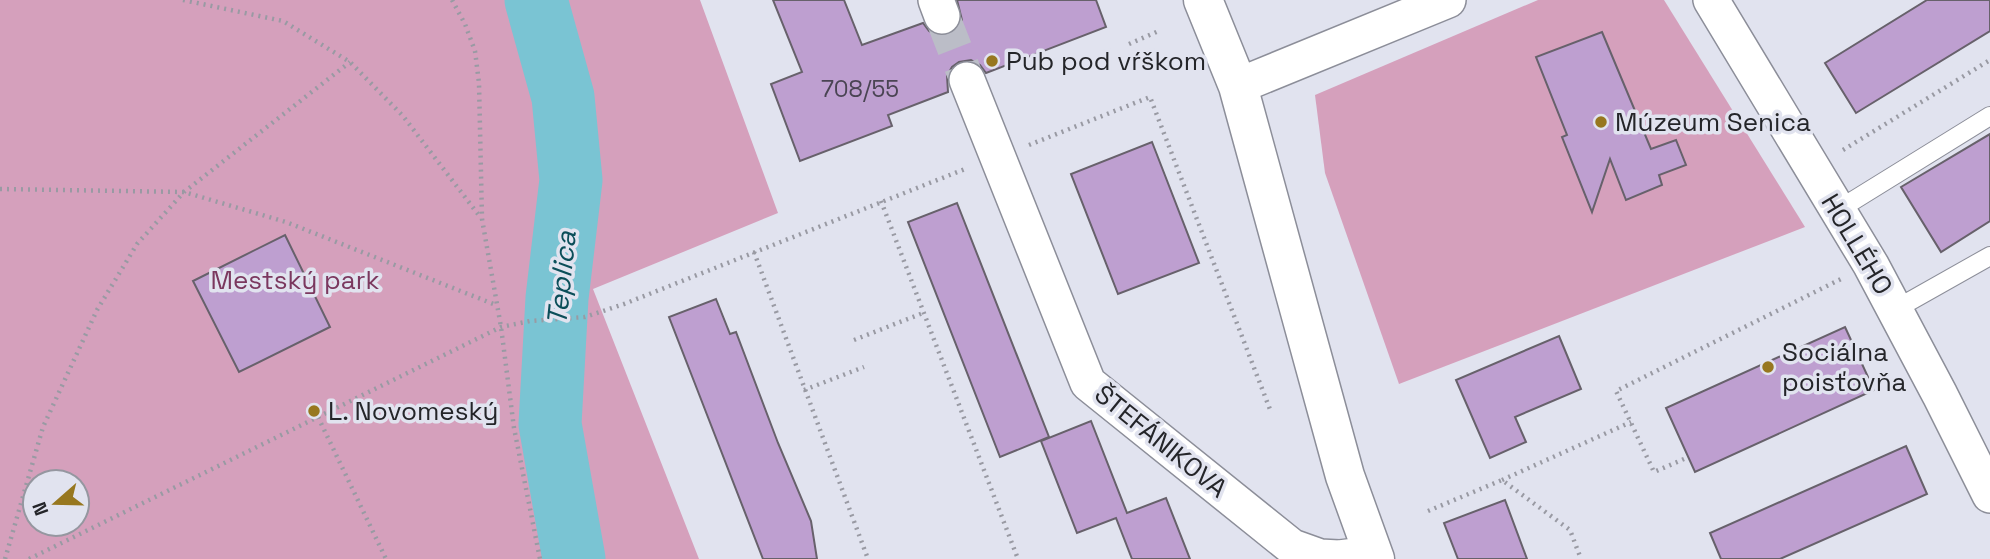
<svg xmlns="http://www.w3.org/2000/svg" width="1990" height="559" font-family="'Space Grotesk',sans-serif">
<rect width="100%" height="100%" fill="#e1e3ef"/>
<!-- green -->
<g fill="#d5a0bc" fill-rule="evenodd">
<path d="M0 0H700L778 213 593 289 699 559H0ZM35 482H77V524H35Z"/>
<polygon points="1538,0 1664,0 1805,227 1399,384 1325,173 1315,95"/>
</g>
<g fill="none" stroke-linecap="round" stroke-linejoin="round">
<!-- river -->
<polyline stroke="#7ac4d3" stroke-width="63" points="536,0 563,97 571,180 557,298 550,424 574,559"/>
</g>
<!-- building -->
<g fill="#be9fd0" stroke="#67616b" stroke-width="2">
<polygon points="773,0 844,0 862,45 923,23 929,31 938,36 950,35 957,29 962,20 957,0 1096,0 1106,27 986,73 980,65 971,60 959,62 952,67 947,76 948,92 888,115 892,126 800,161 771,84 802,72"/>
<polygon points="1927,0 1990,0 1990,31 1856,113 1825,63"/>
<polygon points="1602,32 1651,149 1676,140 1686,165 1659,175 1662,185 1626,200 1610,159 1592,212 1562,137 1567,135 1536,57"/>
<polygon points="1990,134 1990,221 1941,252 1901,187"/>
<polygon points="1152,142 1199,263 1118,294 1071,174"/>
<polygon points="957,203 1049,437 1000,457 908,222"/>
<polygon points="285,235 330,327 239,372 193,281"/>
<polygon points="716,299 730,334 736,332 778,443 811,521 817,559 763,559 697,389 669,317"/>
<polygon points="1845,327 1874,390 1695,472 1666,408"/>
<polygon points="1559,336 1581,389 1515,417 1526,442 1490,458 1456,380"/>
<polygon points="1091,421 1127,513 1166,498 1190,559 1132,559 1116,518 1077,533 1041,441"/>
<polygon points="1906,446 1927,494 1780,559 1721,559 1710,533"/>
<polygon points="1505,500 1527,559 1458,559 1444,523"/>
</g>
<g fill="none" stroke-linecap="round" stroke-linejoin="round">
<!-- minor-tunnel -->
<polyline stroke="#bbbdc7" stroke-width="35" stroke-dasharray="35 18" stroke-linecap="butt" points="942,16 967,80"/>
<defs>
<g id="service">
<polyline points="1838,210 1990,116"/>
<polyline points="1896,309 1990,256"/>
</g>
<g id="minor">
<polyline points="936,0 942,16"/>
<polyline points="1711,0 1871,265 1940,395 1990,495"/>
<polyline points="967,80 1088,383 1292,547 1320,557 1339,558 1373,554"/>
<polyline points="1238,86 1448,0"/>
</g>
<polyline id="tertiary" points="1203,0 1238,86 1345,476 1375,559"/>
</defs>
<!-- service casing -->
<use href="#service" stroke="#8c8e99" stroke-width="20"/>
<!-- minor casing -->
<use href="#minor" stroke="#8c8e99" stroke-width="38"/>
<!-- tertiary casing -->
<use href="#tertiary" stroke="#8c8e99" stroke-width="41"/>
<!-- path -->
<g stroke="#999aa3" stroke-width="4.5" stroke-dasharray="2 5" stroke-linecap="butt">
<polyline points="183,0 283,21 350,62 403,116 481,218"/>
<polyline points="452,0 465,24 475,51 479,83 482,219 501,327 514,428 540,559"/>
<polyline points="1129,44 1161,30"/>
<polyline points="1029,145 1150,97 1271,412"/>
<polyline points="1843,150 1990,60"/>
<polyline points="0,189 184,192 286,222 496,305"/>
<polyline points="881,201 1018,559"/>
<polyline points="754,252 868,559"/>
<polyline points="854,340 923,313"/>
<polyline points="804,390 864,367"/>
<polyline points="318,417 386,559"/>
<polyline points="1684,459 1654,472 1616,391 1841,279"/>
<polyline points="1502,480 1631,422"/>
<polyline points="1428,511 1502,480 1570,530 1581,559"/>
<polyline points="5,559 43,427 97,310 137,244 184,192 350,62"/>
<polyline points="29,559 501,327 530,321 585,317 624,304 965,169"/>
</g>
<!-- service -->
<use href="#service" stroke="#fff" stroke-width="18"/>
<!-- minor -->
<use href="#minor" stroke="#fff" stroke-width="35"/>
<!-- tertiary -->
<use href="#tertiary" stroke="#fff" stroke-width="38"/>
</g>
<!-- markers -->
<g fill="#97771f" stroke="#e1e3ef" stroke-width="2.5">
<circle cx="992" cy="61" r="7"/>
<circle cx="1601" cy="122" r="7"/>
<circle cx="1768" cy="367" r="7"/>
<circle cx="314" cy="411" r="7"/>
</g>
<g text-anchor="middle" stroke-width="7" stroke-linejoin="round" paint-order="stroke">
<!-- number labels -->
<g font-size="23" fill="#4a4453">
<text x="860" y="97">708/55</text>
</g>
<!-- poi labels -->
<g font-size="26" fill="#242529" stroke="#e1e3ef" text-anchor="start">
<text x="1006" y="70">Pub pod vŕškom</text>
<text x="1615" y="131">Múzeum Senica</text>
<text x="1782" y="361">Sociálna<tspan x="1782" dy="30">poisťovňa</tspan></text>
<text x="328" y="420">L. Novomeský</text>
</g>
<!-- street labels -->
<g font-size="26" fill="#242529" stroke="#e1e3ef">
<text transform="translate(1857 244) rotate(59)" y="9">HOLLÉHO</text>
<text transform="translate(1161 441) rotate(39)" y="9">ŠTEFÁNIKOVA</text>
</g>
<!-- park labels -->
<g font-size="26" fill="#7b385f" stroke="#e1e3ef">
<text x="295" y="289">Mestský park</text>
</g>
<!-- water labels -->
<g font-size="28" font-style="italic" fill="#0b4e59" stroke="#e1e3ef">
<text transform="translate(561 278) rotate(-84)" y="10">Teplica</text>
</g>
</g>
<!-- north arrow -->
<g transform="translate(56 503) rotate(250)"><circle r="33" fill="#e1e3ef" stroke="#9597a0" stroke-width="2"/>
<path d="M0-5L12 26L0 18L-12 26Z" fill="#97771f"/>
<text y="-10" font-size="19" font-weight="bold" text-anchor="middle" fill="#242529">N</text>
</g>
</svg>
